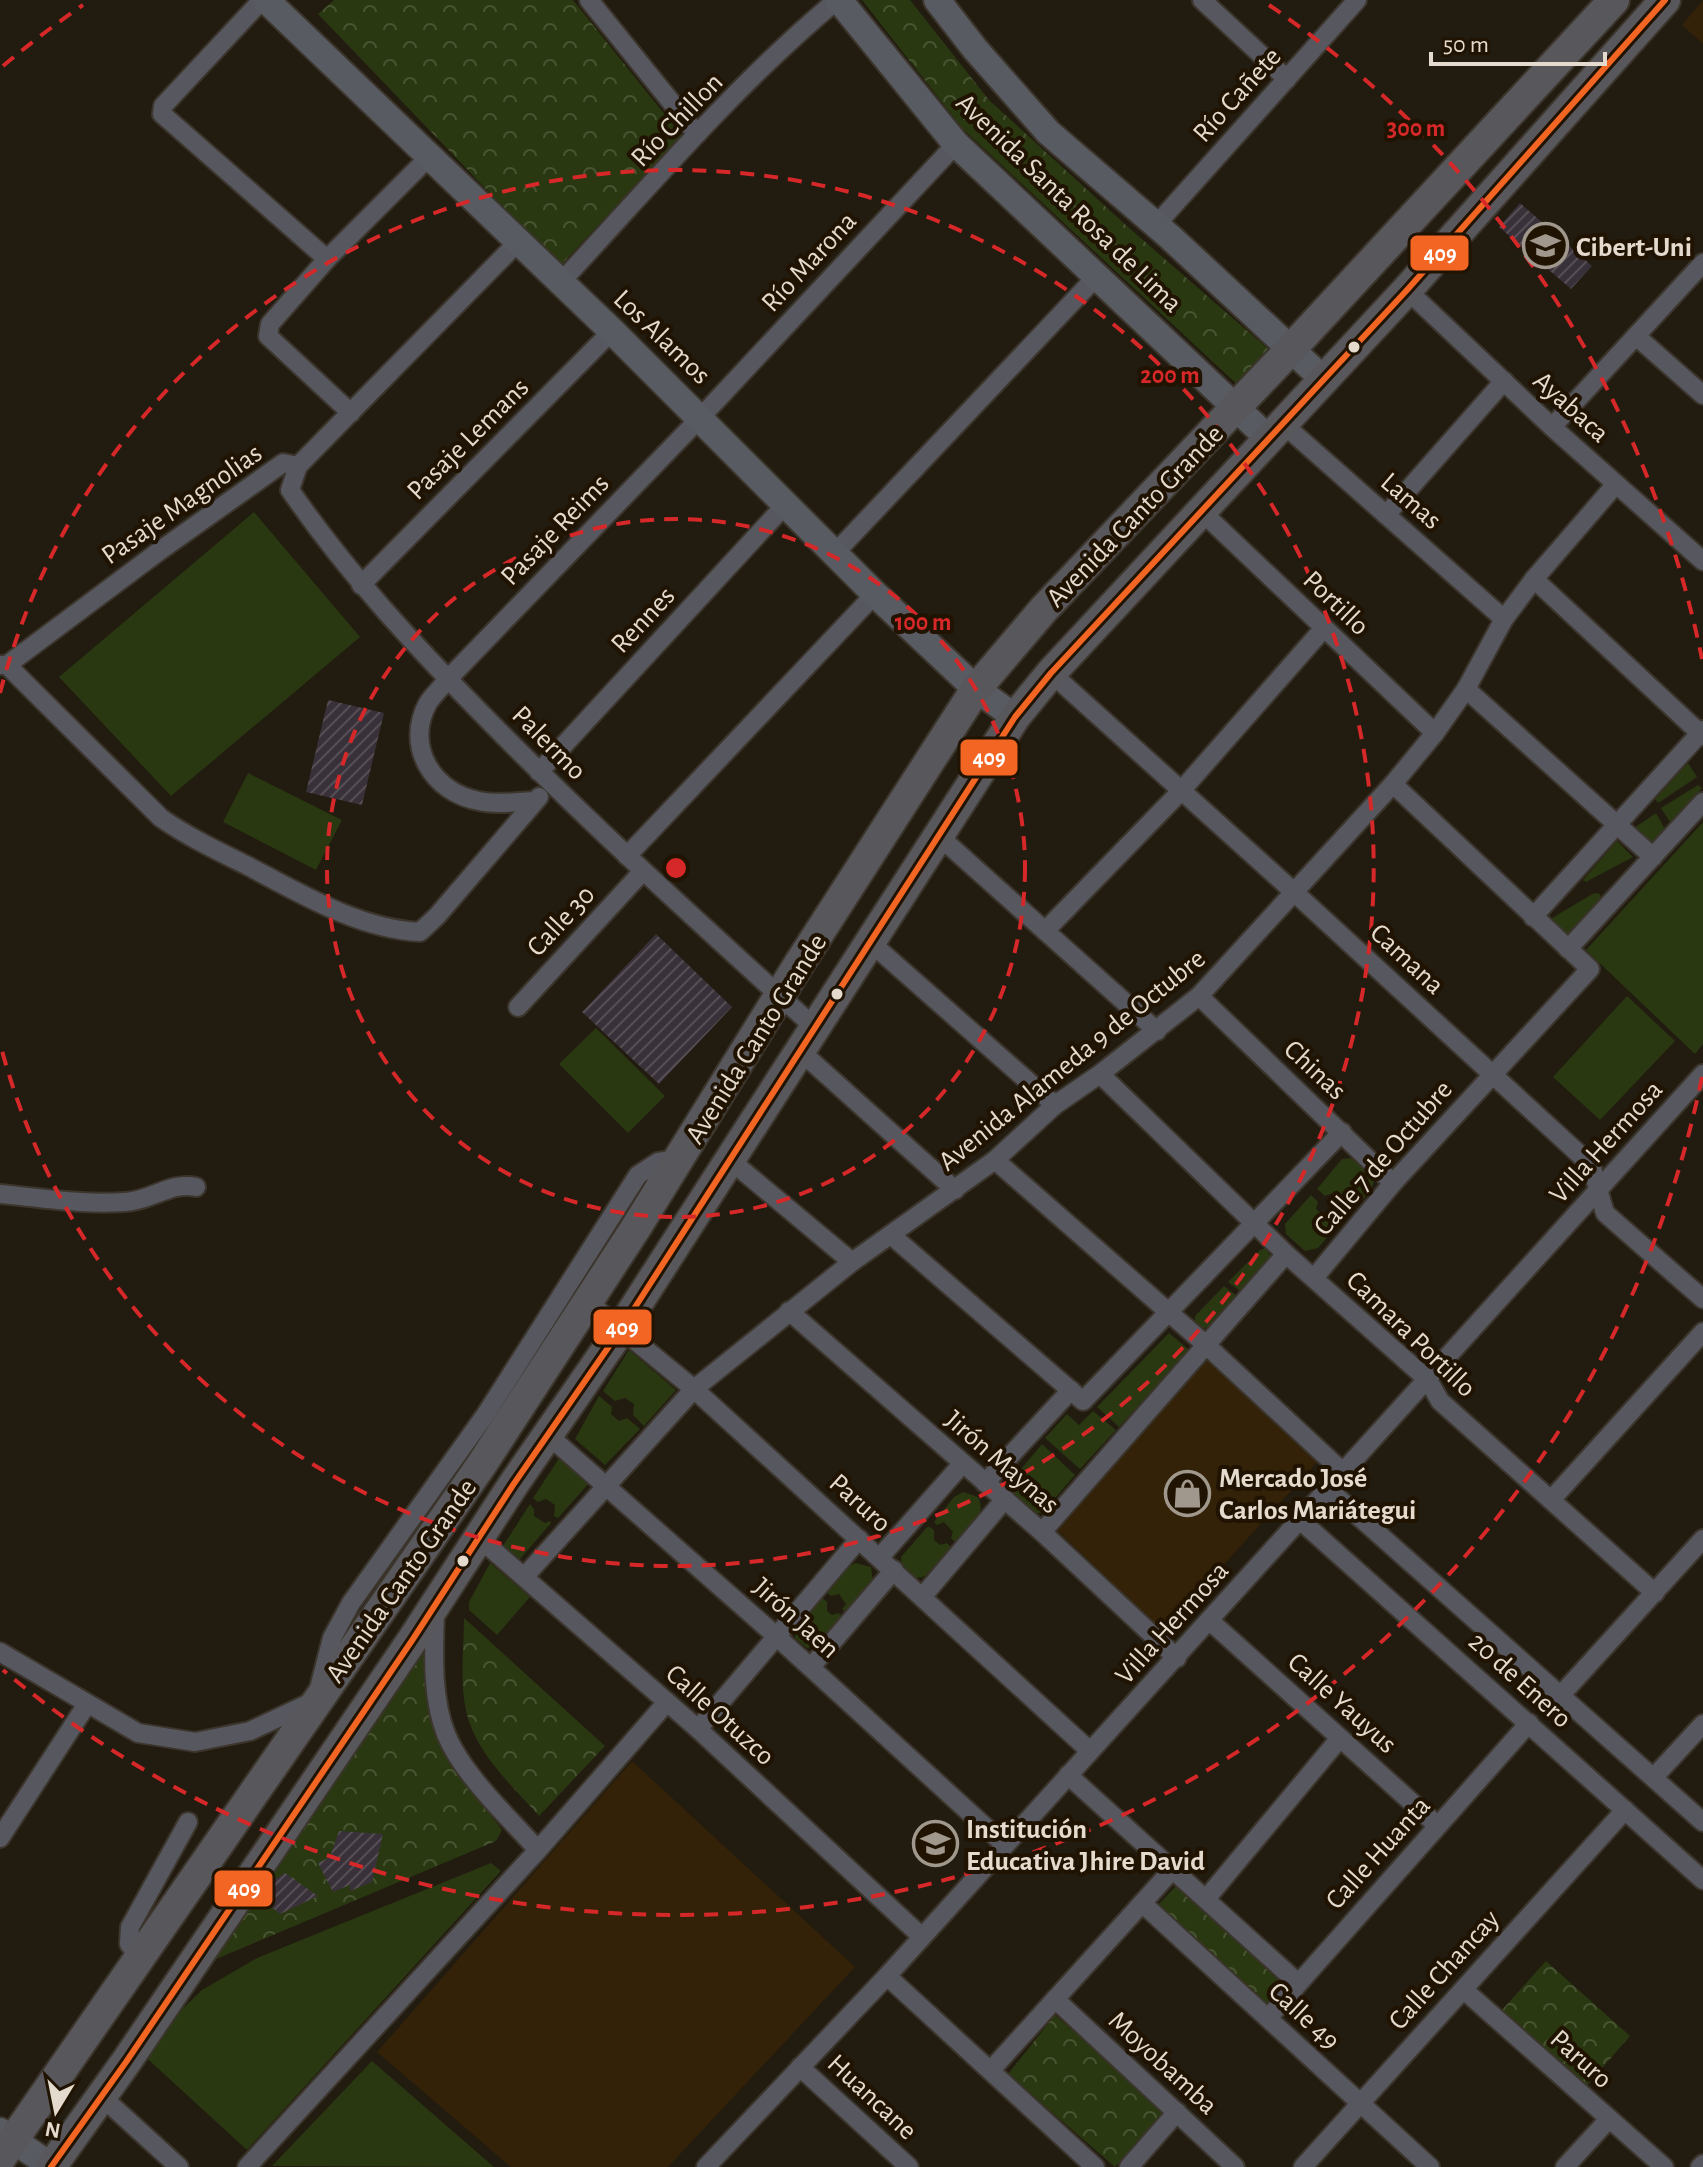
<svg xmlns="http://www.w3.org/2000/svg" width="1703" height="2167" font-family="'Alegreya Sans',sans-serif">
<defs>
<pattern id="park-crowns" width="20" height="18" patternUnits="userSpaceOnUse" patternTransform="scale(2)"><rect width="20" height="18" fill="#293811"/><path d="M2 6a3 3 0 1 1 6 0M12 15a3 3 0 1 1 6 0" fill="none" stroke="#485432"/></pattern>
<pattern id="building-hatch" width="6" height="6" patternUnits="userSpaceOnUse" patternTransform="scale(2)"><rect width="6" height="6" fill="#393139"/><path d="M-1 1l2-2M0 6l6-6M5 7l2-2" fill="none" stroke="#564e54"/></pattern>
</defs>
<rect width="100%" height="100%" fill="#221b10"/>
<!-- built -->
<g fill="#332208">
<polygon points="1703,0 1703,44 1682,25"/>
<polygon points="1211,1356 1322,1457 1163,1631 1056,1529"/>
<polygon points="632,1761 855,1967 668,2167 511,2167 377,2052"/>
</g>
<!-- green -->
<g fill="#293811">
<polygon points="254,512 360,637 171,796 59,677"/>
<polygon points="1688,763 1697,777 1658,803 1655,799"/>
<polygon points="248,773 342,820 316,870 223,822"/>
<polygon points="1698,785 1702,788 1670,822 1661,808"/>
<polygon points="1656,813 1665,829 1650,845 1634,828"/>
<polygon points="1703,822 1703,1044 1695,1054 1586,950"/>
<polygon points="1617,841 1633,857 1586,882 1583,880"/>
<polygon points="1594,893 1600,894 1601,898 1566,936 1549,920"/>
<polygon points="1627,996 1675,1041 1600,1120 1553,1077"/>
<polygon points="596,1028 665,1096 628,1133 559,1064"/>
<polygon points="1351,1158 1375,1179 1370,1192 1346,1217 1338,1209 1340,1201 1333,1193 1325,1196 1317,1189 1342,1159"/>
<polygon points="1311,1195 1318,1202 1316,1209 1324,1216 1334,1213 1341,1221 1318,1248 1305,1251 1286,1234 1285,1224"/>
<polygon points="1265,1248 1270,1255 1270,1261 1240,1291 1228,1282 1260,1250"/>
<polygon points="1224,1286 1237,1296 1209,1327 1199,1329 1195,1325 1195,1316"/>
<polygon points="1169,1333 1189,1350 1119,1427 1097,1407"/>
<polygon points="629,1350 676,1390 644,1426 633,1415 634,1404 625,1398 615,1401 603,1391"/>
<polygon points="599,1396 612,1407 611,1414 619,1421 627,1418 640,1429 605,1465 575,1439"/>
<polygon points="1093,1411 1116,1430 1080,1469 1045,1438 1067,1414 1079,1425"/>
<path d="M1042 1444 1075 1475 1043 1512C1028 1518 1017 1501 1007 1492L1006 1487Z"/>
<polygon points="560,1457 590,1482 558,1518 554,1516 555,1505 546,1499 538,1502 533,1498"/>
<path d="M963 1492 978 1497C988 1517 969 1529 956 1543L951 1538 953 1532 944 1522 937 1525 934 1522 954 1497Z"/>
<polygon points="530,1504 534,1509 534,1516 545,1523 550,1521 551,1523 520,1559 503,1546"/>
<path d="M928 1526 934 1530V1540L940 1545 947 1543 952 1548 925 1576C911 1582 901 1571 901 1557Z"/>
<polygon points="490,1563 530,1597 497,1635 469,1610 469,1602"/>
<polygon points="856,1563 871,1567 873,1582 848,1614 842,1609 846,1604 839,1594 831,1596 826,1592 849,1566"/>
<polygon points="820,1596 827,1602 827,1611 832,1615 838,1613 844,1618 819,1646 807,1648 795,1638 796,1623"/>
<polygon points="491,1863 501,1871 247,2150 139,2051 202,1990 257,1958"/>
<polygon points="372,2061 494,2167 272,2166"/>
</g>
<!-- park -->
<g fill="url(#park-crowns)">
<polygon points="334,0 573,0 682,136 560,266 318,14"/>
<polygon points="862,0 910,0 989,100 1128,227 1274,354 1242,389 963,129"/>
<path d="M464 1618 605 1746 539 1816C510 1783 472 1750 465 1705 460 1677 464 1646 464 1618Z"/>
<polygon points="429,1625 433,1703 472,1790 502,1830 496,1841 197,1967"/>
<polygon points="1176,1886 1285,1986 1264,2010 1154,1909"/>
<polygon points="1546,1961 1630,2036 1584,2089 1502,2010"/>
<polygon points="1055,2015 1167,2112 1115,2167 1008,2074"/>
</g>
<!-- building -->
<g fill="url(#building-hatch)">
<polygon points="1520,203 1592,266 1571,289 1499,227"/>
<polygon points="328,700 384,713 362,805 306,792"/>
<polygon points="656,934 732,1007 659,1084 582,1012"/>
<polygon points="339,1831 383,1834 372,1882 350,1891 350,1885 333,1892 318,1863 330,1857"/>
<polygon points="285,1873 318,1896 280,1914 267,1904 268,1884"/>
</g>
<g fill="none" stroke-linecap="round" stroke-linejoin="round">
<defs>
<g id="street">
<polyline points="262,0 163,106 162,114 327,259"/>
<polyline points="589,0 697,134"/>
<polyline points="1202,0 1287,79"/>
<polyline points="1156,225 1357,0"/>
<path d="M561 282C650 186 736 84 837 0"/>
<polyline points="1407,290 1552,427 1703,561"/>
<polyline points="1636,336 1703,395"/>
<polyline points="351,413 268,336 270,324 327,259 429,157"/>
<polyline points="1282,423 1504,619"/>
<polyline points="1552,427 1703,263"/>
<path d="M298 466 290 490C347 573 416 647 487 719 592 826 703 926 814 1027"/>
<polyline points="1201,511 1435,733"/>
<polyline points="1386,515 1504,381"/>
<polyline points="835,553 1097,276"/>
<polyline points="1534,579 1703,736"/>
<polyline points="361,585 612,331"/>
<polyline points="0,665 7,665 158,552 283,463 298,466 518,242"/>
<path d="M7 665 161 818C188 837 218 851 248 866 301 894 359 929 420 932L437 916 539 797"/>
<polyline points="1051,673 1294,892 1591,1165 1605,1213 1703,1299"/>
<polyline points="1466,689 1653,857"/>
<polyline points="539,772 786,504"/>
<path d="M535 801C517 802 497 805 479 801 433 793 404 746 428 703 433 695 442 687 448 679L700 418 956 144"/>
<polyline points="940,837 1157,1031"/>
<polyline points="627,856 875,594"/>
<polyline points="1533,917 1703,730"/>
<polyline points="1045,931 1181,791 1324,628"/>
<polyline points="870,942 1055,1105"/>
<polyline points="1568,949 1703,802"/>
<polyline points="1199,996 1393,1183"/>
<polyline points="518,1007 643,871"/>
<polyline points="799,1050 955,1190"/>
<polyline points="1100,1074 1286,1254 1428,1380 1440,1401 1655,1593"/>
<polyline points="730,1160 852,1262"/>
<polyline points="995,1160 1205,1344 1344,1473"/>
<path d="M0 1194C42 1198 83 1205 125 1202 151 1201 171 1181 196 1187"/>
<polyline points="891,1235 1083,1401 1342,1132"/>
<polyline points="1314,1278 1393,1183 1590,969 1393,784"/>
<polyline points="588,1302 694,1389 1090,1751"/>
<polyline points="789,1311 1042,1532 1177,1658"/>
<polyline points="548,1435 775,1635 1004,1844"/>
<polyline points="985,1483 1071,1390"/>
<polyline points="1329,1490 1703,1822"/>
<polyline points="1551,1500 1703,1332"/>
<polyline points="1300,1520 1703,1880"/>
<polyline points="1042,1532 1286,1254"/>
<polyline points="479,1538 698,1729 922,1937"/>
<polyline points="880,1557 963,1463"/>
<polyline points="525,1576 694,1389 852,1262 995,1160 1055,1105 1100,1074 1199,996 1393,784 1435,733 1466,689 1504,619 1534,579 1616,484"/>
<polyline points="923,1596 1005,1499"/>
<path d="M435 1611C434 1650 431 1697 446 1734 462 1774 509 1818 538 1850"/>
<polyline points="1210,1621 1437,1825"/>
<polyline points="0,1652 138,1733 195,1742 250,1731 316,1700 332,1638 351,1603 486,1414 638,1175 658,1162 679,1159"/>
<polyline points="811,1667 894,1570"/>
<polyline points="1560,1696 1703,1539"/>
<polyline points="698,1729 859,1539"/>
<polyline points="1068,1775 1298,1983"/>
<polyline points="1654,1777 1703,1724"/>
<polyline points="0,1838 87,1704"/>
<polyline points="1206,1899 1340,1738"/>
<polyline points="1142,1903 1430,2167"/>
<polyline points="139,1956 129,1944 130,1927 188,1822"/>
<polyline points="887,1976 1095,2167"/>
<polyline points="1464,1990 1664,2167"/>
<polyline points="1055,1999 1235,2167"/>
<polyline points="1268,2018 1529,1723"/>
<polyline points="800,2067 909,2167"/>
<polyline points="991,2070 1173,1869"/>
<polyline points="101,2096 179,2167"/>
<polyline points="247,2167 538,1850 667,1702"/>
<polyline points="706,2167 887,1976 1703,1074"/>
<polyline points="1129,2167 1177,2112"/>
<polyline points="1303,2167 1625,1810"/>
<polyline points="1565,2167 1609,2119"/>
<polyline points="1700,2167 1703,2164"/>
</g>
<g id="secondary">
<polyline points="266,0 612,331 875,594 976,689 1015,717"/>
<polyline points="839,0 956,144 1268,438"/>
<polyline points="937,0 975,49 1048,132 1170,237 1323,379"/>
<polyline points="0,2131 51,2166"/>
</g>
<g id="primary">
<polyline points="0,2159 482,1464 637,1226 799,964 976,689 1044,609 1291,349 1614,0"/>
<polyline points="51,2167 126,2062 413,1639 513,1485 621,1329 1015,717 1051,673 1407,290 1665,0"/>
</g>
</defs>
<!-- street casing -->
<use href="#street" stroke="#3b352c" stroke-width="22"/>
<!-- secondary casing -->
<use href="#secondary" stroke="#3b352c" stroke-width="30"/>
<!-- primary casing -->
<use href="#primary" stroke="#3b352c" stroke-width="34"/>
<!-- street -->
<use href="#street" stroke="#575760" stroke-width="18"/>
<!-- secondary -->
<use href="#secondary" stroke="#595b62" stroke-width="26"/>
<!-- primary -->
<use href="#primary" stroke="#58575c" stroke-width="30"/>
<defs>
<polyline id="bus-1" points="51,2167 126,2062 413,1639 513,1485 621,1329 1015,717 1051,673 1407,290 1665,0"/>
</defs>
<!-- bus-1 casing -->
<use href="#bus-1" stroke="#201301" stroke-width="12"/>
<!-- bus-1 -->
<use href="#bus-1" stroke="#f26522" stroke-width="6"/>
</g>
<!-- distance rings -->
<g fill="none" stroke="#d62828" stroke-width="4" stroke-dasharray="14 10">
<circle cx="676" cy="868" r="349"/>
<path d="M0 693A698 698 0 1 1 0 1043"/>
<path d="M1702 1077A1047 1047 0 0 1 3 1670M3 66A1047 1047 0 0 1 83 5M1269 5A1047 1047 0 0 1 1702 659"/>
</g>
<!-- icons -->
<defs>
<symbol id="school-ring" viewBox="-11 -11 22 22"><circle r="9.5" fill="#201301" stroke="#a0988c" stroke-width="1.5"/><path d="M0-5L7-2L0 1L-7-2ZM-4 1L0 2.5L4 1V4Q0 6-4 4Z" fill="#a0988c"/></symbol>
<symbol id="shop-ring" viewBox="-11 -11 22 22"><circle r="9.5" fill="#201301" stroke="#a0988c" stroke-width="1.5"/><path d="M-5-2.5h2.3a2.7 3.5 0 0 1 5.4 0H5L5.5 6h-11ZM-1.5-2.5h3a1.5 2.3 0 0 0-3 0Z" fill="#a0988c"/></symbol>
</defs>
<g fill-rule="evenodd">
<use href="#school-ring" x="1520" y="220" width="51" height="51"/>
<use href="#shop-ring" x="1162" y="1468" width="51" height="51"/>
<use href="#school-ring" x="910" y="1818" width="51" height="51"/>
</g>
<!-- markers -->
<g fill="#e4dbce" stroke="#201301" stroke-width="3">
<circle cx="1354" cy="347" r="7"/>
<circle cx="837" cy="994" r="7"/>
<circle cx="463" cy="1561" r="7"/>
</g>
<g text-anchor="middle" stroke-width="8" stroke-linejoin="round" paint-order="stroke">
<!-- street labels -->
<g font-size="28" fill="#e4dbce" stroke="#201301">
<text transform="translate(1236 94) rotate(-48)" y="10">Río Cañete</text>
<text transform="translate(676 119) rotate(-46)" y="10">Río Chillon</text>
<text transform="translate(1070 202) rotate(44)" y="10">Avenida Santa Rosa de Lima</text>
<text transform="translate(808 261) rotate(-47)" y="10">Río Marona</text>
<text transform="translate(663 336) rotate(44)" y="10">Los Alamos</text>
<text transform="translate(1572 406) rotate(42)" y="10">Ayabaca</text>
<text transform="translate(467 438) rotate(-45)" y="10">Pasaje Lemans</text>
<text transform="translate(1412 500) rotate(41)" y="10">Lamas</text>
<text transform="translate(181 503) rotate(-35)" y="10">Pasaje Magnolias</text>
<text transform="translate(1134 515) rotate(-46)" y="10">Avenida Canto Grande</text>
<text transform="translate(554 529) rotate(-46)" y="10">Pasaje Reims</text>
<text transform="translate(1337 602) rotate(44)" y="10">Portillo</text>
<text transform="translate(642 619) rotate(-47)" y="10">Rennes</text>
<text transform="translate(550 742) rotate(45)" y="10">Palermo</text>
<text transform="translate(560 920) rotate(-47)" y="10">Calle 30</text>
<text transform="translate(1408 958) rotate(43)" y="10">Camana</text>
<text transform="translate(755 1038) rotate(-58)" y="10">Avenida Canto Grande</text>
<text transform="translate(1071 1059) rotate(-39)" y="10">Avenida Alameda 9 de Octubre</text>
<text transform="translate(1316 1069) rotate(43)" y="10">Chinas</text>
<text transform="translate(1605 1141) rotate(-48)" y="10">Villa Hermosa</text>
<text transform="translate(1382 1157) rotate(-49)" y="10">Calle 7 de Octubre</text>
<text transform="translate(1412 1333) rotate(44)" y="10">Camara Portillo</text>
<text transform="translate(1003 1461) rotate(41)" y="10">Jirón Maynas</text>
<text transform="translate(861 1502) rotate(42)" y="10">Paruro</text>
<text transform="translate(400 1580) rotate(-55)" y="10">Avenida Canto Grande</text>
<text transform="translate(797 1617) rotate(42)" y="10">Jirón Jaen</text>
<text transform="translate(1171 1622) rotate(-48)" y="10">Villa Hermosa</text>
<text transform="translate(1521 1679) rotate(42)" y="10">20 de Enero</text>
<text transform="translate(1343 1702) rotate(42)" y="10">Calle Yauyus</text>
<text transform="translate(721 1714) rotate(42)" y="10">Calle Otuzco</text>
<text transform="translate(1377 1852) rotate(-48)" y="10">Calle Huanta</text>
<text transform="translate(1443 1969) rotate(-48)" y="10">Calle Chancay</text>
<text transform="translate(1305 2015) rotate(43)" y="10">Calle 49</text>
<text transform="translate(1582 2058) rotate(42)" y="10">Paruro</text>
<text transform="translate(1164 2062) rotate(43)" y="10">Moyobamba</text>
<text transform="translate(873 2096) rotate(43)" y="10">Huancane</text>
</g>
<!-- poi labels -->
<g font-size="28" font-weight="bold" fill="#e4dbce" stroke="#201301" text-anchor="start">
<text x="1576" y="256">Cibert-Uni</text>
<text x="1219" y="1487">Mercado José<tspan x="1219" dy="32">Carlos Mariátegui</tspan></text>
<text x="966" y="1838">Institución<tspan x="966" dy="32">Educativa Jhire David</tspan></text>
</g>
</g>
<circle cx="676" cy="868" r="12" fill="#d62828" stroke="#201301" stroke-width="4"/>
<g font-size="24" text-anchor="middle" font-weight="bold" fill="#d62828" stroke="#201301" stroke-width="8" stroke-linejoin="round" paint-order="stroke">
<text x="1416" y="136">300 m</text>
<text x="1170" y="383">200 m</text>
<text x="923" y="630">100 m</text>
</g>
<g stroke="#201301" stroke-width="3">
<rect x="1409" y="234" width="61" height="38" rx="8" fill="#f26522"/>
<rect x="959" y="738" width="60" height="39" rx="8" fill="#f26522"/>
<rect x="592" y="1308" width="61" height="38" rx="8" fill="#f26522"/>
<rect x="213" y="1869" width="61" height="39" rx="8" fill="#f26522"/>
</g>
<g font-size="22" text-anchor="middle" font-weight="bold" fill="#fff">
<text x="1440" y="261">409</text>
<text x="989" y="765">409</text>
<text x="622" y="1335">409</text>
<text x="244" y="1896">409</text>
</g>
<!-- north arrow -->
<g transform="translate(56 2111) rotate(190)" stroke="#201301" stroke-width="6" paint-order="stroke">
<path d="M0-6L14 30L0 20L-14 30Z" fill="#e4dbce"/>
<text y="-12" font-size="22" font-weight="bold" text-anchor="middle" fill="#e4dbce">N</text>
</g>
<!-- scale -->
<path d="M1431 52v12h174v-12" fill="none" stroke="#e4dbce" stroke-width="4"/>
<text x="1443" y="52" font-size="24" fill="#e4dbce" stroke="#201301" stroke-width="6" paint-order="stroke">50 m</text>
</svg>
